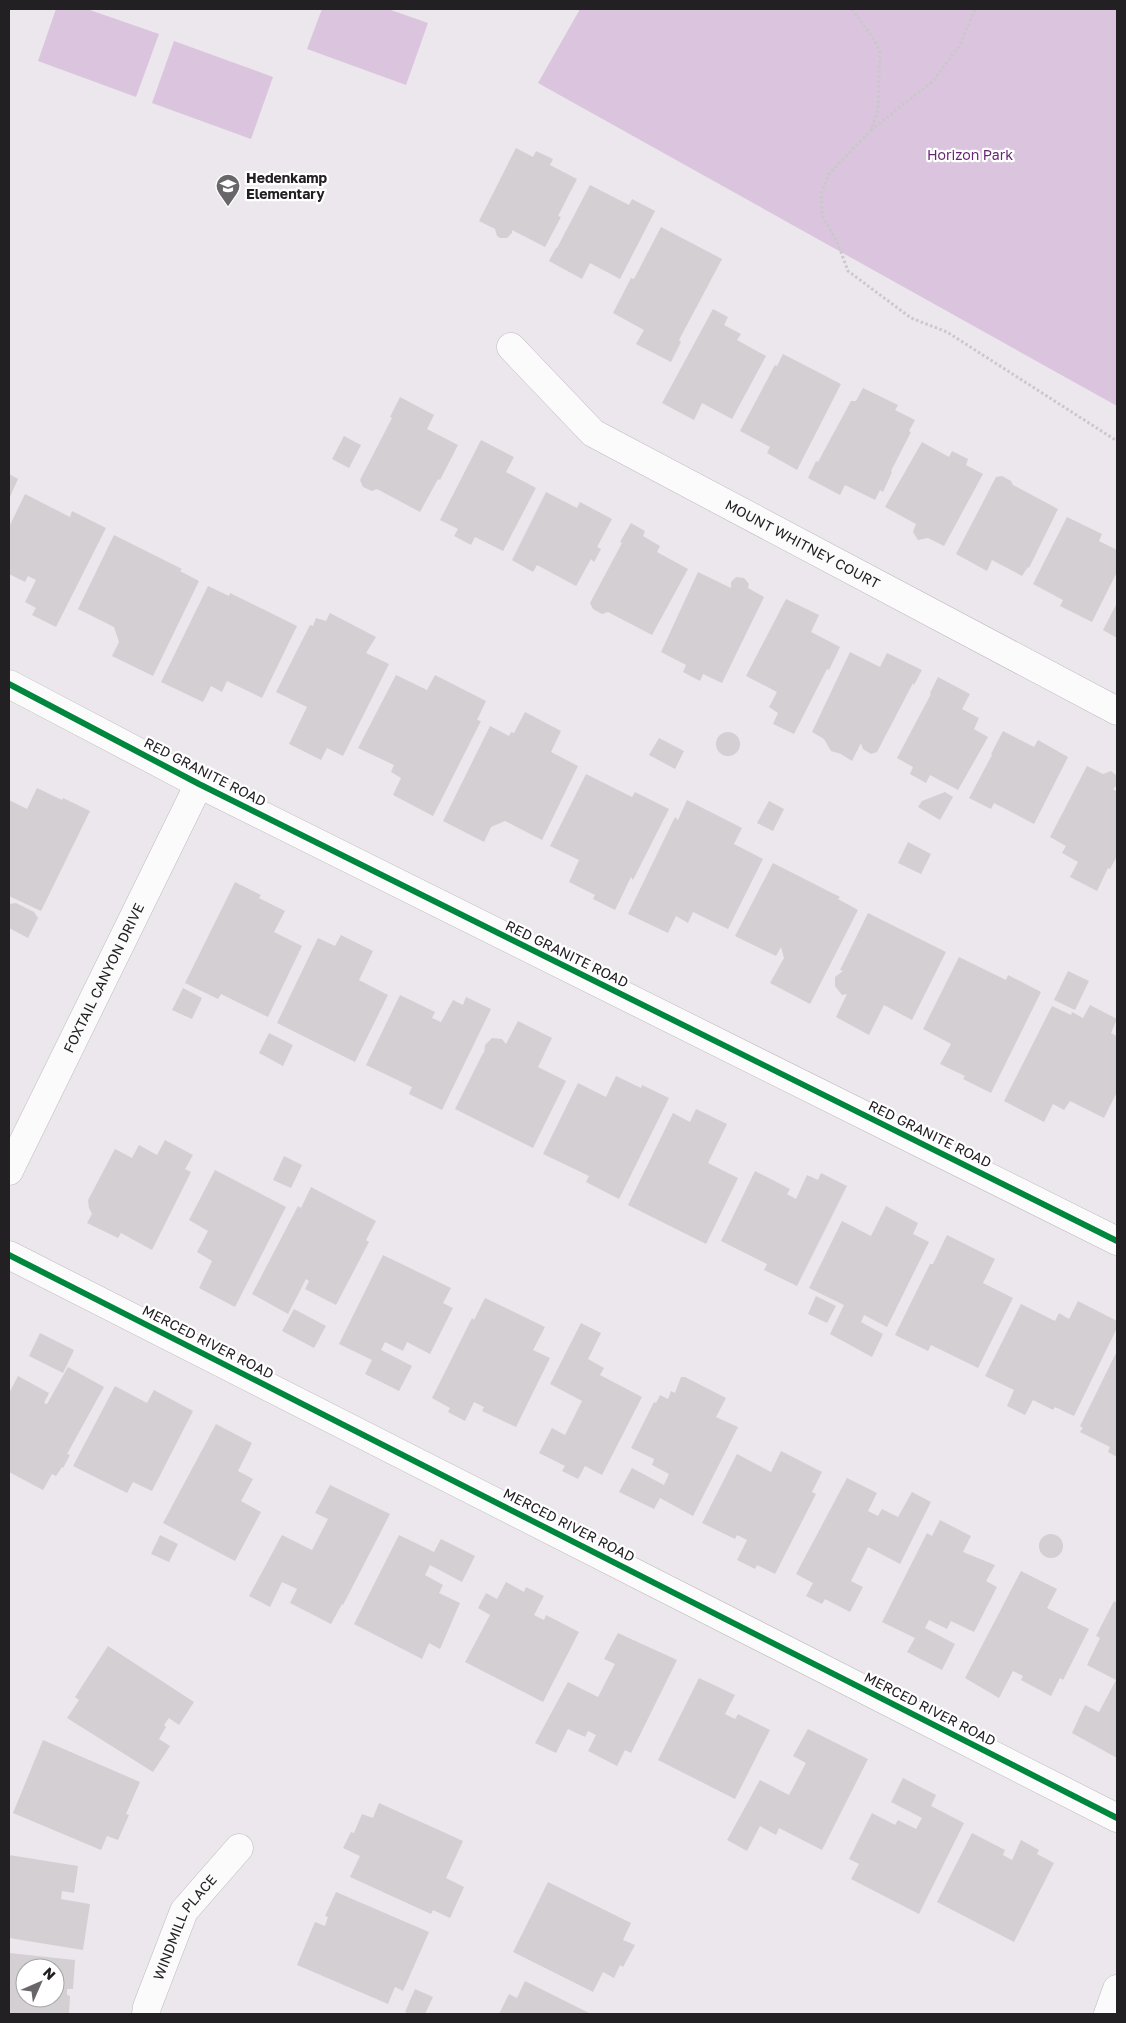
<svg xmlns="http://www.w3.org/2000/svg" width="1126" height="2023" font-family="'Golos Text',sans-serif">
<rect width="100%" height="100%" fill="#ece7ec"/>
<!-- green -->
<g fill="#dac4de">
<polygon points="56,9 87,9 159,34 136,97 38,61"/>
<polygon points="322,9 388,9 428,23 406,85 307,49"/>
<polygon points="580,9 1117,9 1117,406 538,83"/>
<polygon points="174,41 273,77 251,139 152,103"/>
</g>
<!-- building -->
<g fill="#d3cfd3" fill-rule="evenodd">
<polygon points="516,148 533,157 536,151 553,159 550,165 577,179 558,216 561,217 545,247 512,230 512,233 507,238 500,238 497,236 495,229 479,221"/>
<polygon points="590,185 629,205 632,199 655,211 620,279 590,263 582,279 549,261 556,248 557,248"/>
<polygon points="661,227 722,259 679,340 681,342 671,362 636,344 644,330 613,313 631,278 634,279"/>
<polygon points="713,309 728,317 724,325 741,334 737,340 766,356 732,419 702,403 694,420 662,403"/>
<polygon points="783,354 841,384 797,470 767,453 770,447 740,431 775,365 777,366"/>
<polygon points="863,388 898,405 895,410 915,420 909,431 911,432 891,471 892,472 883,492 880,490 875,500 845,485 840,495 808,478 816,461 818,462 851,401 856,401"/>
<polygon points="400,397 434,415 427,429 458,445 440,480 438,479 420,512 377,489 372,491 363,487 360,480 392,418 390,417"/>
<polygon points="344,436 361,445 349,468 332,459"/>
<polygon points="481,440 514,457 506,472 536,488 503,551 475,537 471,545 454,536 458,529 440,520"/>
<polygon points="922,442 949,457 952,451 968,459 966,465 983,474 944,546 928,538 918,540 913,532 916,524 885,507"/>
<polygon points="9,474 18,479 9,499"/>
<polygon points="1002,476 1011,481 1013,485 1058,509 1029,568 1028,567 1022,576 992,560 987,571 956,554 996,477"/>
<polygon points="546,492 577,508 580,502 612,519 597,547 601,549 594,562 591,559 576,586 537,565 533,572 512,560"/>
<polygon points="25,494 70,517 72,511 106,528 56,627 32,615 36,608 25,602 36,580 28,576 25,582 9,574 9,527"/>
<polygon points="1067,517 1102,534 1099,541 1117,550 1117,572 1092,622 1060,606 1063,600 1033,584"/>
<polygon points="631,523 645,531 643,536 660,546 657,552 688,569 652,635 608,612 602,614 593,609 590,603 622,543 620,542"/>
<polygon points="114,535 182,569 180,571 199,581 153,676 112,656 119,642 114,627 78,609"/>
<polygon points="698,572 731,588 731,582 736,577 744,578 749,584 748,588 764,597 722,683 703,674 700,681 683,672 686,665 661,652"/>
<polygon points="208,586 229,596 230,593 297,626 262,698 227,681 222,692 211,686 203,702 161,682"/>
<polygon points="786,599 819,615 811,632 840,647 829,670 827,669 794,734 773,724 778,713 769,707 777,692 746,676"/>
<polygon points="1117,603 1117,638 1103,630"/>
<polygon points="330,613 376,637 366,653 389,664 343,756 327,748 321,760 289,744 307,707 276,692 310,625 313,626 316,618 326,621"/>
<polygon points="850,652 880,667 887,653 922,670 914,685 913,683 877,752 871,754 863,749 861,743 852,761 841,754 831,751 824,739 812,732"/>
<polygon points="396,675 427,690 435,675 486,701 477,720 481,721 433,816 393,795 401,778 391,772 394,765 358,748"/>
<polygon points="938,677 970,694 962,709 979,718 974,729 988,737 958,790 930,775 926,783 910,774 913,767 897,758 931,694 930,693"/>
<polygon points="525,712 561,731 551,752 578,766 542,840 505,821 491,827 484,842 443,821 490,726 509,736 511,732 514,733"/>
<polygon points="1003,731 1034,747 1038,740 1068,757 1034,824 994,803 991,809 969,798 992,755 991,754"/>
<circle cx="728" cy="744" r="12"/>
<polygon points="659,738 684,751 675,769 649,755"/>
<polygon points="1087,766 1103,774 1111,771 1117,776 1117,785 1113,789 1117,792 1117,856 1110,869 1108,868 1097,891 1070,877 1078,862 1062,853 1066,846 1050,837"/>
<polygon points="586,774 632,797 635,792 669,809 633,880 631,877 615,910 593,899 595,895 569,882 579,860 550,846"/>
<polygon points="37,788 62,800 63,798 90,811 41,911 9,896 9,800 27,809"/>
<polygon points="945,792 953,797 940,820 918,807 922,801"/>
<polygon points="687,800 742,828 734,844 763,859 728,929 693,912 688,923 676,916 668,933 628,914 675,817 678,820"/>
<polygon points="769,801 784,809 773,831 757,823"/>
<polygon points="908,842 931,854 921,874 898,863"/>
<polygon points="773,863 840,897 838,899 858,910 810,1004 770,983 784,958 781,947 776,956 735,936"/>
<polygon points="235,882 261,895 259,898 285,911 274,932 302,946 268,1017 221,994 218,999 185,983"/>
<polygon points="16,903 34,912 38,918 28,938 9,928 9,904"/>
<polygon points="868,913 946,952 912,1020 884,1005 869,1035 836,1017 847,994 842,995 835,986 835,977 843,971 840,970"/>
<polygon points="341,935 373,951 359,980 388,995 355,1062 277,1023 318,938 335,946"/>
<polygon points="959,957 1006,980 1008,975 1041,992 991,1093 963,1079 965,1076 940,1064 951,1044 923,1029"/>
<polygon points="1068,971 1089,981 1075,1010 1054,1000"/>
<polygon points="183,988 202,998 192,1019 172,1010"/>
<polygon points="400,995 435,1012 432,1018 441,1022 453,1000 463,1005 466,997 491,1009 442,1110 409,1094 412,1087 366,1065"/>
<polygon points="1090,1005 1117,1019 1111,1033 1117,1036 1117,1092 1104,1118 1070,1101 1064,1110 1053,1104 1044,1122 1004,1101 1052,1006 1071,1015 1072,1012 1083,1018"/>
<polygon points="518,1021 552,1038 538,1067 566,1081 533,1148 455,1109 483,1053 484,1053 485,1045 492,1038 502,1039 506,1044"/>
<polygon points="269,1033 293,1045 283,1066 259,1053"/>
<polygon points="616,1076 641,1088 642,1085 669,1098 619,1199 586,1182 589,1176 543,1154 578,1083 606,1097"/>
<polygon points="696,1109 727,1124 708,1163 738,1178 706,1244 628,1205 673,1113 690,1122"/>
<polygon points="165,1140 193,1155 185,1169 191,1172 152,1250 121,1233 118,1238 87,1223 92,1214 89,1208 88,1200 115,1149 132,1158 139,1145 157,1155"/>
<polygon points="284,1156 302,1165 291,1188 273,1180"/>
<polygon points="215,1170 286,1207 235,1307 199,1288 212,1261 197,1252 208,1231 189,1220"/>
<polygon points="755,1171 790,1189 787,1194 796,1199 807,1175 818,1180 821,1173 847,1186 797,1286 764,1270 767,1264 721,1241"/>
<polygon points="311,1187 376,1221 366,1240 369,1242 336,1305 305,1289 309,1281 306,1279 288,1314 252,1294 298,1206 301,1208"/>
<polygon points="886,1206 918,1223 913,1234 929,1242 887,1327 864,1315 861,1322 883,1334 872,1357 830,1334 844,1305 809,1288 842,1221 871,1236"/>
<polygon points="947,1235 995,1259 983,1283 1013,1298 978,1368 931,1345 928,1351 895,1335 930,1264 933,1264"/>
<polygon points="383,1255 451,1288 443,1303 453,1308 430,1354 407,1342 403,1351 385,1342 381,1350 412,1366 399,1391 365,1374 372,1360 339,1344"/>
<polygon points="816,1296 836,1306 827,1323 808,1314"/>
<polygon points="485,1298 545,1327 533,1350 550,1358 516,1427 482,1411 484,1407 474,1402 465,1421 448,1412 450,1408 432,1398 472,1318 474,1320"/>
<polygon points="1078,1301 1117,1321 1117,1328 1074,1416 1055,1407 1053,1410 1033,1400 1025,1415 1007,1406 1014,1390 985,1376 1021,1304 1055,1321 1059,1313 1069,1319"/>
<polygon points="294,1309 326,1326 314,1348 282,1331"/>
<polygon points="581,1323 601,1333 588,1359 604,1368 600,1375 642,1397 602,1475 585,1466 578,1479 562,1471 565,1466 539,1453 552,1428 565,1435 582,1401 550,1384"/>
<polygon points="40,1333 74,1350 63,1373 29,1356"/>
<polygon points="1117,1351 1117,1457 1108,1452 1110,1447 1080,1432 1083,1428 1080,1426"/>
<polygon points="68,1367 104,1387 67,1454 70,1455 63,1468 62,1467 56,1476 52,1474 43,1490 9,1472 9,1393 18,1376 49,1393 44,1403 47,1404"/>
<polygon points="681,1377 685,1377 726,1398 716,1417 738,1427 693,1516 660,1498 654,1509 619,1492 632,1468 664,1485 669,1474 652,1465 654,1459 631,1448 654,1402 656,1403 660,1395 668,1399 671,1391 675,1393"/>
<polygon points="115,1386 147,1403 154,1390 193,1411 152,1491 133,1482 127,1493 73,1466"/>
<polygon points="216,1424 252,1443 238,1471 253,1479 241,1501 261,1512 235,1561 163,1523"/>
<polygon points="781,1451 822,1472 812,1492 816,1494 775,1574 757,1565 755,1569 737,1560 747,1540 737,1535 735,1539 702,1523 737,1454 771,1472"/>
<polygon points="847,1478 877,1493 868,1511 878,1516 882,1509 898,1517 912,1492 931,1502 900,1564 868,1547 851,1581 863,1587 850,1612 825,1599 822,1604 806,1596 813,1583 796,1574"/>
<polygon points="330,1485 390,1514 343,1605 342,1604 331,1624 290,1603 297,1589 282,1582 270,1607 249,1596 282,1535 312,1550 328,1519 315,1513"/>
<polygon points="940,1520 971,1536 963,1552 995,1565 986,1581 997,1587 974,1632 951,1621 947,1629 929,1620 925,1628 955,1644 942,1670 907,1652 915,1638 882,1622 927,1533 932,1536"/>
<circle cx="1051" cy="1546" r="12"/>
<polygon points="160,1535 178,1544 169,1562 151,1554"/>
<polygon points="399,1535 434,1552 441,1539 475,1556 462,1582 430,1565 425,1575 443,1585 439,1593 460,1603 440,1649 429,1643 422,1659 354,1624"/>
<polygon points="1021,1571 1057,1589 1047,1608 1089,1629 1063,1680 1060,1678 1051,1696 1021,1680 1023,1676 1013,1671 999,1698 965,1678"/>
<polygon points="506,1582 524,1592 526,1587 544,1596 534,1615 544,1620 546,1615 579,1632 543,1702 465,1662 490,1615 478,1608 486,1593 497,1599"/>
<polygon points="1114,1601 1117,1603 1117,1758 1072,1733 1085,1705 1099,1712 1116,1680 1087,1665 1100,1638 1096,1636"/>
<polygon points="618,1633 677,1660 631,1753 625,1750 617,1766 588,1751 596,1735 588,1731 585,1737 568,1729 556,1753 535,1743 568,1682 598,1697 615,1664 604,1659"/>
<polygon points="108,1646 194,1702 179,1725 169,1718 164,1725 166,1727 159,1739 170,1746 153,1772 67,1718 79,1700 75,1697"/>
<polygon points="699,1678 735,1695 725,1714 735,1719 738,1714 770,1730 735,1799 658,1760"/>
<polygon points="808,1729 868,1759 822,1850 779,1828 776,1835 760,1826 747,1851 727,1840 760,1780 789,1795 806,1763 793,1756"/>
<polygon points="43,1740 140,1782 126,1814 129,1815 118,1840 107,1836 101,1850 13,1813"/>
<polygon points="903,1778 936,1795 931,1806 964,1823 919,1914 851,1879 859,1864 849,1859 872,1813 895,1825 898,1820 916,1829 922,1818 891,1802"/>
<polygon points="379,1803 463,1841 446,1878 464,1887 450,1918 433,1910 431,1914 350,1877 360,1856 343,1848 351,1832 354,1833 362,1814 373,1818"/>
<polygon points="972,1833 1005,1850 1003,1855 1012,1860 1021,1840 1039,1850 1037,1854 1054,1863 1014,1942 937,1902"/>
<polygon points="9,1855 78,1866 74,1893 62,1891 61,1899 90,1904 83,1950 9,1938"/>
<polygon points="548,1882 631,1923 623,1940 635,1945 623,1967 620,1965 614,1978 603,1972 593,1992 513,1952"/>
<polygon points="336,1892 429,1932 403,1991 395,1987 388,2004 297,1965 315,1922 325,1926 328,1917 325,1916"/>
<path d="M9 1953 75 1960 73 1989H67V1995L70 1996 69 2014H9ZM25 1968H55V1998H25Z"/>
<polygon points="525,1981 591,2014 499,2014 509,1994 517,1998"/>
<polygon points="415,1989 433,1997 425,2014 409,2014 405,2012"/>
</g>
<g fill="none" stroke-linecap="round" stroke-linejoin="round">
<defs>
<g id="minor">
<path id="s1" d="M511 347 593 433 1117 711"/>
<polyline points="9,684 199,784 1117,1241"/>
<path id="s2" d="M9 1171 199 784"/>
<polyline points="9,1255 1117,1818"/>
<path id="s3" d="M146 2014 147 2007 184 1911 239 1848"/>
<polyline points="1108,2014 1117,1989"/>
</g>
</defs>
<!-- minor casing -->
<use href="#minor" stroke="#bebabe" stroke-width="29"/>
<!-- path -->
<g stroke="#cac8ca" stroke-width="3" stroke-dasharray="2.5 2.5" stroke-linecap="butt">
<polyline points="852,9 874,40 880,52 879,72 878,110 871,130 829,174 821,194 822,215 838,244 848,271 911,318 947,332 1117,441"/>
<polyline points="871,130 933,81 960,45 975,9"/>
</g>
<!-- minor -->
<use href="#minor" stroke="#fcfbfc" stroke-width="28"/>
<defs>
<g id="cycleway">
<polyline points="9,684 199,784 1117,1241"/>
<polyline points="9,1255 1117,1818"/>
</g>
</defs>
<!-- cycleway casing -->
<use href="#cycleway" stroke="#fff" stroke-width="9"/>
<!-- cycleway -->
<use href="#cycleway" stroke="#00873e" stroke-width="6"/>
</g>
<!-- icons -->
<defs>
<symbol id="school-pin" viewBox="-11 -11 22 30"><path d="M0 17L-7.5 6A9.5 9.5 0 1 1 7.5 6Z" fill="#69666a" stroke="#fff"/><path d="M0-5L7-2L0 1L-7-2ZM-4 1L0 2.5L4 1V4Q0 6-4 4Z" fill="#fff"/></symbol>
</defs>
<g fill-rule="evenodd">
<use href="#school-pin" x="214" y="172" width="28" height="38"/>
</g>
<g text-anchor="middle" stroke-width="4.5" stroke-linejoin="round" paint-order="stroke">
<!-- park labels -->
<g font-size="14" fill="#662673" stroke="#fff">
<text x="970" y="160">Horizon Park</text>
</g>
<!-- poi labels -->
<g font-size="14" font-weight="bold" fill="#232024" stroke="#fff" text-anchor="start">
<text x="246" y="183">Hedenkamp<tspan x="246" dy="16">Elementary</tspan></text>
</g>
<!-- street labels -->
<g font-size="14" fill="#232024" stroke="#fff">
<text dy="5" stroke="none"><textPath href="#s1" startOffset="356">MOUNT WHITNEY COURT</textPath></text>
<text transform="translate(205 772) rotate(27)" y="5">RED GRANITE ROAD</text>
<text transform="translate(567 954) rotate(26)" y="5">RED GRANITE ROAD</text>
<text dy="5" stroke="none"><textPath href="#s2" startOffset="215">FOXTAIL CANYON DRIVE</textPath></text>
<text transform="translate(930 1134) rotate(26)" y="5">RED GRANITE ROAD</text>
<text transform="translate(208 1342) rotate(27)" y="5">MERCED RIVER ROAD</text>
<text transform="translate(569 1525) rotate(27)" y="5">MERCED RIVER ROAD</text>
<text transform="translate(930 1709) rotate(27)" y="5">MERCED RIVER ROAD</text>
<text dy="5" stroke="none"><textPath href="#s3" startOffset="96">WINDMILL PLACE</textPath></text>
</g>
</g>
<!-- border -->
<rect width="1126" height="2023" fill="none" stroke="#232024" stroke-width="20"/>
<!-- north arrow -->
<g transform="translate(40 1983) rotate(45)"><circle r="24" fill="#ffffff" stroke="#a7a6a7"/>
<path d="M0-4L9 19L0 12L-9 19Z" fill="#69666a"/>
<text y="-8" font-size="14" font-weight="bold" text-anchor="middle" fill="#232024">N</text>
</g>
</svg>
